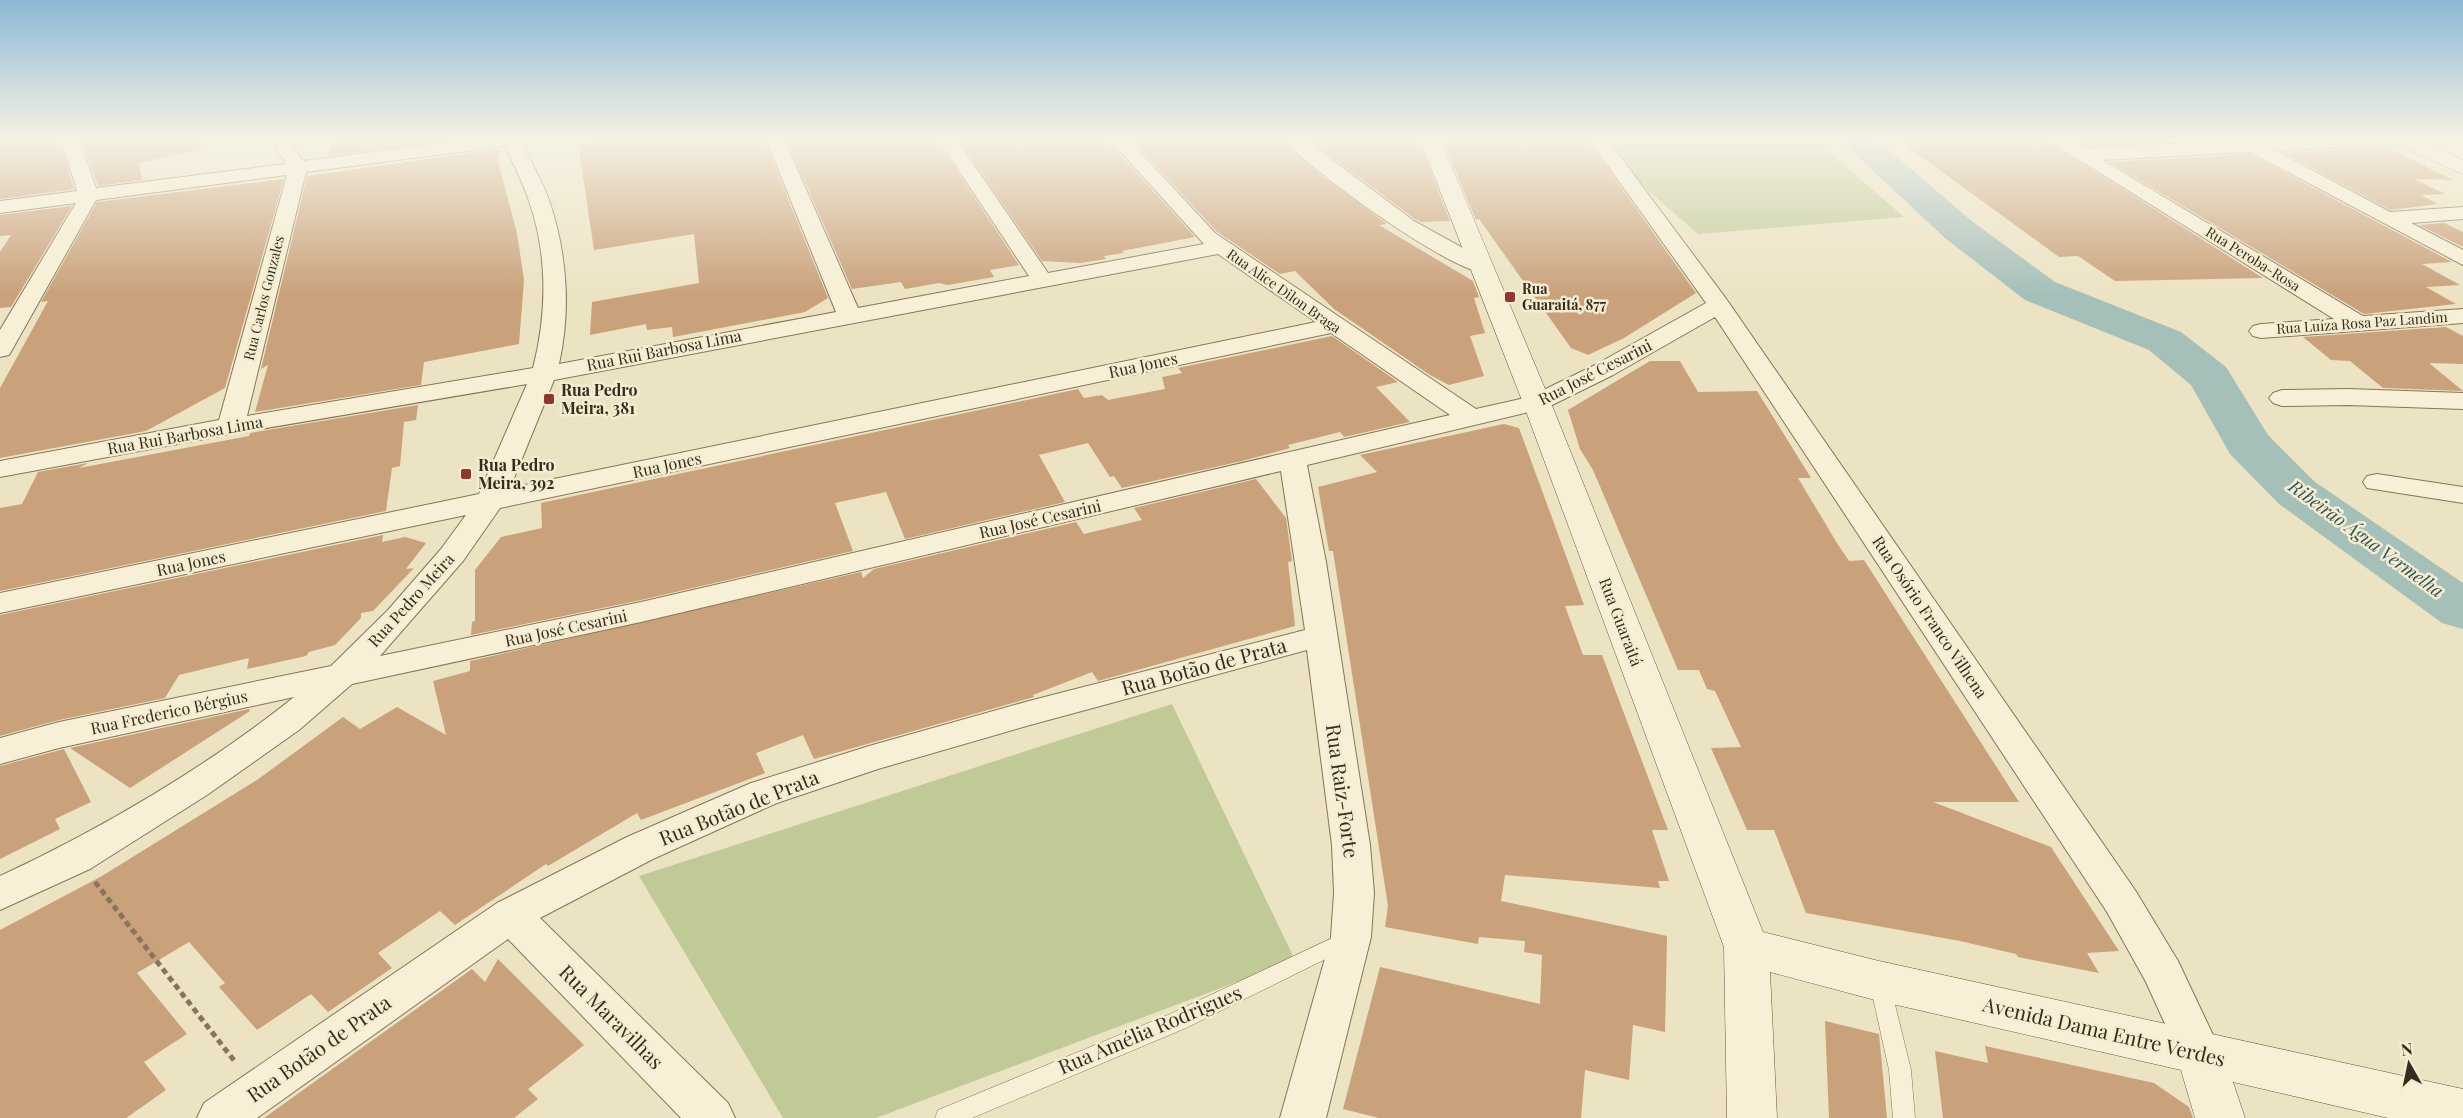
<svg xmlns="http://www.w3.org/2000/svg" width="2463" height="1118" font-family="'Playfair Display',serif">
<rect width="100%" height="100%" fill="#ece3c3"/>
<!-- green -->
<g fill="#c0ca97">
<polygon points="1603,139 1814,139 1904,217 1698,234 1636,180"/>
<polygon points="1172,704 1295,960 876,1118 783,1118 639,876"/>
</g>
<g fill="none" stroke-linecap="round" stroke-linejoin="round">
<!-- river -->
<polygon fill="#a5bfb9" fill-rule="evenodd" points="1839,139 1876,139 1973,222 2055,282 2181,332 2226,367 2268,435 2315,482 2463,583 2463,629 2442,623 2279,504 2230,454 2191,385 2149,350 2025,300 1945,238"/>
</g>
<!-- building -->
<g fill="#c9a17a">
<polygon points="0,139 59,139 74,189 0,199"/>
<polygon points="81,139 200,139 201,150 139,163 142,180 98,186"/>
<polygon points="332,139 464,139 328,156"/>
<polygon points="611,139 764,139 828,298 805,312 673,337 672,327 647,330 646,324 590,335 592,302 699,283 694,234 594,250 578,143"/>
<polygon points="786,139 936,139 1019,265 990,270 994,277 948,285 939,283 905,289 901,282 852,289"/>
<polygon points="958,139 1104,139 1105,144 1110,144 1195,237 1122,251 1124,253 1104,256 1106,259 1081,263 1042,261"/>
<polygon points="1142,139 1282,139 1319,174 1387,224 1379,225 1473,281 1479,297 1474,298 1485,333 1470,336 1484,376 1449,385 1430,375 1334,309 1295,271 1280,274 1216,231 1132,140"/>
<polygon points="1307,139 1418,139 1450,221 1421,222 1415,219"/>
<polygon points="1442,139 1587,139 1696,293 1624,338 1588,355 1571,348 1479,219 1476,220"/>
<polygon points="1897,139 2044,139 2263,278 2115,281 2078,256 2059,257"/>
<polygon points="2071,139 2167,139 2172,142 2086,147"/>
<polygon points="2386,147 2453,180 2414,179 2445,194 2421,195 2438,204 2390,210 2284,153"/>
<polygon points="499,149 498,162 517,233 524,280 519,344 424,362 421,385 255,412 268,365 261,369 307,176"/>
<polygon points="2250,154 2452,262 2422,264 2460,285 2426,287 2456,304 2364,314 2109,162"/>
<polygon points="284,179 225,388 146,431 0,458 0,388 48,301 41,302 97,202"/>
<polygon points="72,206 11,307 0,308 0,252 11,235 0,236 0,215"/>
<polygon points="2444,223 2463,232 2463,247 2419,225"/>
<polygon points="2446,327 2463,336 2463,364 2429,363 2463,391 2383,388 2350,361 2331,360 2303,337"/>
<polygon points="1332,336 1398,382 1376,387 1410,422 1344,437 1340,432 1288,445 1290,448 1242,461 1122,488 1114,476 1110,477 1088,443 1039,455 1065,502 905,539 886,492 835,503 853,551 641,600 471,635 472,622 475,621 475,570 501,537 542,528 541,503 1078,389 1084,398 1102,395 1108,400 1165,389 1162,377 1182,373 1178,368"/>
<polygon points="1650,361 1680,361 1698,392 1757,391 1811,478 1798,478 1837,543 1849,561 1864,560 2019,802 1933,802 2051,847 2119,951 2087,953 2099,973 2018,957 2016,954 1960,941 1806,913 1774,830 1747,830 1711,748 1741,747 1715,691 1707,689 1699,670 1678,670 1593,470 1580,449 1568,410"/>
<polygon points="418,405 416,420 404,422 400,466 392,468 386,511 0,591 0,508 22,504 38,472 88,463 79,468 249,436 250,433"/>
<polygon points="1504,424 1519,428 1584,605 1565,606 1583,655 1602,655 1668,830 1652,830 1669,881 1658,881 1660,888 1505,875 1501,901 1667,936 1665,1032 1633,1025 1629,1080 1585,1070 1581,1118 1379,1118 1343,1109 1380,967 1540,1004 1542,955 1524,952 1525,941 1479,937 1478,944 1385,927 1388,906 1333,551 1329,551 1318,487 1377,472 1360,455"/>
<polygon points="1256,479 1286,518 1292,561 1288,562 1295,626 1098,681 1092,672 1033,695 1034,697 814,759 803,735 756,753 765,773 641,820 637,813 548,866 546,864 455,925 440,911 378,953 392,968 328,1012 311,994 257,1030 219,987 225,983 189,942 137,973 187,1034 144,1062 166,1090 126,1118 0,1118 0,930 102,876 257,780 343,717 360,729 397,707 446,735 433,681 470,671 470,661 861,572 863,578 874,569 1076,522 1084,534 1142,520 1134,508"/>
<polygon points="383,535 382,542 405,537 426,543 406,569 414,568 373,611 361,613 361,618 335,645 309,652 306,656 247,669 249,658 179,675 165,698 59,720 0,736 0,615"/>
<polygon points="249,709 250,711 130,788 70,748"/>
<polygon points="64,749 91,802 55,819 60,829 0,859 0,766"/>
<polygon points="498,959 584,1045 528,1089 538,1099 514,1118 264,1118 472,969 485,982"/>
<polygon points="1825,1021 1879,1034 1887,1118 1829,1118"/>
<polygon points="1985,1046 2154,1083 2189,1107 2193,1118 1943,1118 1935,1051 1988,1063"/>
</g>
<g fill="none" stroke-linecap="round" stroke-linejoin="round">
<defs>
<g id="lane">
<polygon points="1343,933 1350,935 1353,941 1350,947 1186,1028 972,1118 935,1118 938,1110 1170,1014"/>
<polygon points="1880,975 1887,978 1890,984 1911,1070 1915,1118 1893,1118 1889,1070 1870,984 1873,978"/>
</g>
<g id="street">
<path d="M61 139H79L96 188 286 164 271 139H289L303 161 479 139H527L522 143C531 163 543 182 550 203 567 254 571 311 559 364L836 312 766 139H784L858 308 1029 276 938 139H956L1048 273 1204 244 1109 139H1128L1215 233 1476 409 1529 397 1595 365 1706 303 1589 139H1607L1727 300 2135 890 2178 961 2222 1054 2215 1068 2200 1074 2185 1068 2146 982 2107 912 1715 317 1613 375 1546 408 1307 465 1326 562 1370 845 1374 893 1371 937 1326 1118H1280L1331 937 1334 893 1332 845 1307 650 1030 725 878 769 777 803 653 859 540 918 728 1103 735 1118H681L508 939 257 1118H197L204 1103 497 903 627 837 751 783 869 746 1029 701 1305 630 1281 471 641 622 352 684 299 730 207 795 90 869 0 910V876C98 831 210 765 294 697L59 748 0 764V738L59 722 331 666 388 610 441 549 466 515 0 613V593L479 494 527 384 231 434 0 477V461L219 420 287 175 96 200 12 350 9 355 0 357V330L76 203 0 213V201L77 191ZM505 146C513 164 523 182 529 201 548 255 547 314 533 368L247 416 306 172ZM1218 254 1316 322 510 488 554 380ZM1331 333 1450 415 641 602 380 656 463 561 500 508Z"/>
<path d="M1284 139H1304L1414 221 1490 263 1493 268 1490 273C1461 280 1303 166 1284 139Z"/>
<polygon points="2046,139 2067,139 2085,149 2251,139 2409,139 2406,143 2400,144 2276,151 2390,212 2463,207 2463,219 2411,223 2463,250 2463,265 2250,152 2102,160 2363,316 2463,309 2463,323 2261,338 2253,336 2249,331 2253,326 2261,324 2334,319"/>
<polygon points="2348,389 2463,393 2463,409 2348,405 2282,406 2273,403 2269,398 2273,393 2282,390"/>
<polygon points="2377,474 2463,487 2463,503 2367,488 2363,482 2367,476"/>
</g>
<g id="secondary">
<polygon points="1420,139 1440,139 1551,403 1763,932 1879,961 2463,1089 2463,1118 2388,1118 2233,1082 2245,1118 2195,1118 2181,1070 1879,1001 1770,972 1777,1118 1727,1118 1724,947 1523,403"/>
<polygon points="2390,139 2416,139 2463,160 2463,174 2393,143"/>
</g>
</defs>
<!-- lane casing -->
<use href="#lane" stroke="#86755a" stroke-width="1"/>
<!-- street casing -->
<use href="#street" stroke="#86755a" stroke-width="2"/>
<!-- secondary casing -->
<use href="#secondary" stroke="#68563e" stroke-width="1"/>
<!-- path -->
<polyline stroke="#86755a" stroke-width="5" stroke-dasharray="6 4" stroke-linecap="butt" points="95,882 236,1063"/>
<!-- lane -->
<use href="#lane" fill="#f7f0d6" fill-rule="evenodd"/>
<!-- street -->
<use href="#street" fill="#f7f0d6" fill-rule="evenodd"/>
<!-- secondary -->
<use href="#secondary" fill="#f7f0d6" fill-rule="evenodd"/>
</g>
<!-- sky -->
<linearGradient id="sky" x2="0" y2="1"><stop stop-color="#8db8d5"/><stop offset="0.47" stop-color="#f6f2e4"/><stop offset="1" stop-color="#f6f2e4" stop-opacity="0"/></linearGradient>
<rect width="2463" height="295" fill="url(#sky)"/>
<!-- markers -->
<g fill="#93342d" stroke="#f4edd2" stroke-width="2">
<rect x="1504" y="291" width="12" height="12" rx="3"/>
<rect x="543" y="393" width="12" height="12" rx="3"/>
<rect x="460" y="468" width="12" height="12" rx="3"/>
</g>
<g text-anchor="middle" stroke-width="5" stroke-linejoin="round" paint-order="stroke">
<!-- far-street labels -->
<g font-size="14" fill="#362c1e" stroke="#f4edd2">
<text transform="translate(2253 259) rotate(32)" y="5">Rua Peroba-Rosa</text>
<text transform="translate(1284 291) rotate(35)" y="5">Rua Alice Dilon Braga</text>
<text transform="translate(264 298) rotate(-76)" y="5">Rua Carlos Gonzales</text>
<text transform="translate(2362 323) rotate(-4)" y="5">Rua Luíza Rosa Paz Landim</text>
</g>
<!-- far-poi labels -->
<g font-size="14" font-weight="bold" fill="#362c1e" stroke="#f4edd2" text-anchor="start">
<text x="1522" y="294">Rua<tspan x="1522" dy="16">Guaraitá, 877</tspan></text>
</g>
<!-- street labels -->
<g font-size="16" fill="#362c1e" stroke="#f4edd2">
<text transform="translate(664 350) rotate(-11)" y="6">Rua Rui Barbosa Lima</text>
<text transform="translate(1143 365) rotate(-12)" y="6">Rua Jones</text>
<text transform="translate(1595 372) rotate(-27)" y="6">Rua José Cesarini</text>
<text transform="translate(185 435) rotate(-10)" y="6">Rua Rui Barbosa Lima</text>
<text transform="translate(667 465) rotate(-12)" y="6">Rua Jones</text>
<text transform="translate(1040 519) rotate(-13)" y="6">Rua José Cesarini</text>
<text transform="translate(191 563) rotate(-12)" y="6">Rua Jones</text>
<text transform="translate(411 600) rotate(-48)" y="6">Rua Pedro Meira</text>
<text transform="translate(1930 617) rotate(56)" y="6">Rua Osório Franco Vilhena</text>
<text transform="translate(1621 622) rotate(69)" y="6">Rua Guaraitá</text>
<text transform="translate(566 628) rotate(-12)" y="6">Rua José Cesarini</text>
<text transform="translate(169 712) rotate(-12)" y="6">Rua Frederico Bérgius</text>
</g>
<!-- poi labels -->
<g font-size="16" font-weight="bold" fill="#362c1e" stroke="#f4edd2" text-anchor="start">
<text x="561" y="396">Rua Pedro<tspan x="561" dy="18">Meira, 381</tspan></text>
<text x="478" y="471">Rua Pedro<tspan x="478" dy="18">Meira, 392</tspan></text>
</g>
<!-- water labels -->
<g font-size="18" font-style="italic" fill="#2e5555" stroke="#f4edd2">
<text transform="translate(2366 539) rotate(36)" y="6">Ribeirão Água Vermelha</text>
</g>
<!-- near-street labels -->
<g font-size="20" fill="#362c1e" stroke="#f4edd2">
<text transform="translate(1204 667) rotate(-15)" y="7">Rua Botão de Prata</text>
<text transform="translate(1342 791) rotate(82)" y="7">Rua Raiz-Forte</text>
<text transform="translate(739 808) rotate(-22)" y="7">Rua Botão de Prata</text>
<text transform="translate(611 1017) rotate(45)" y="7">Rua Maravilhas</text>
<text transform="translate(1150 1030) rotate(-23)" y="7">Rua Amélia Rodrigues</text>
<text transform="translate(2104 1032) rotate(13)" y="7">Avenida Dama Entre Verdes</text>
<text transform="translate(319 1049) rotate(-35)" y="7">Rua Botão de Prata</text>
</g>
</g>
<!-- north arrow -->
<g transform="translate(2409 1064) rotate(351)" stroke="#f4edd2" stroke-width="4.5" paint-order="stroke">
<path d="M0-4.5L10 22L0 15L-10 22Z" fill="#362c1e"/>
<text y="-9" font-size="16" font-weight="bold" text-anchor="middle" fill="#362c1e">N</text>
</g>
</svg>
